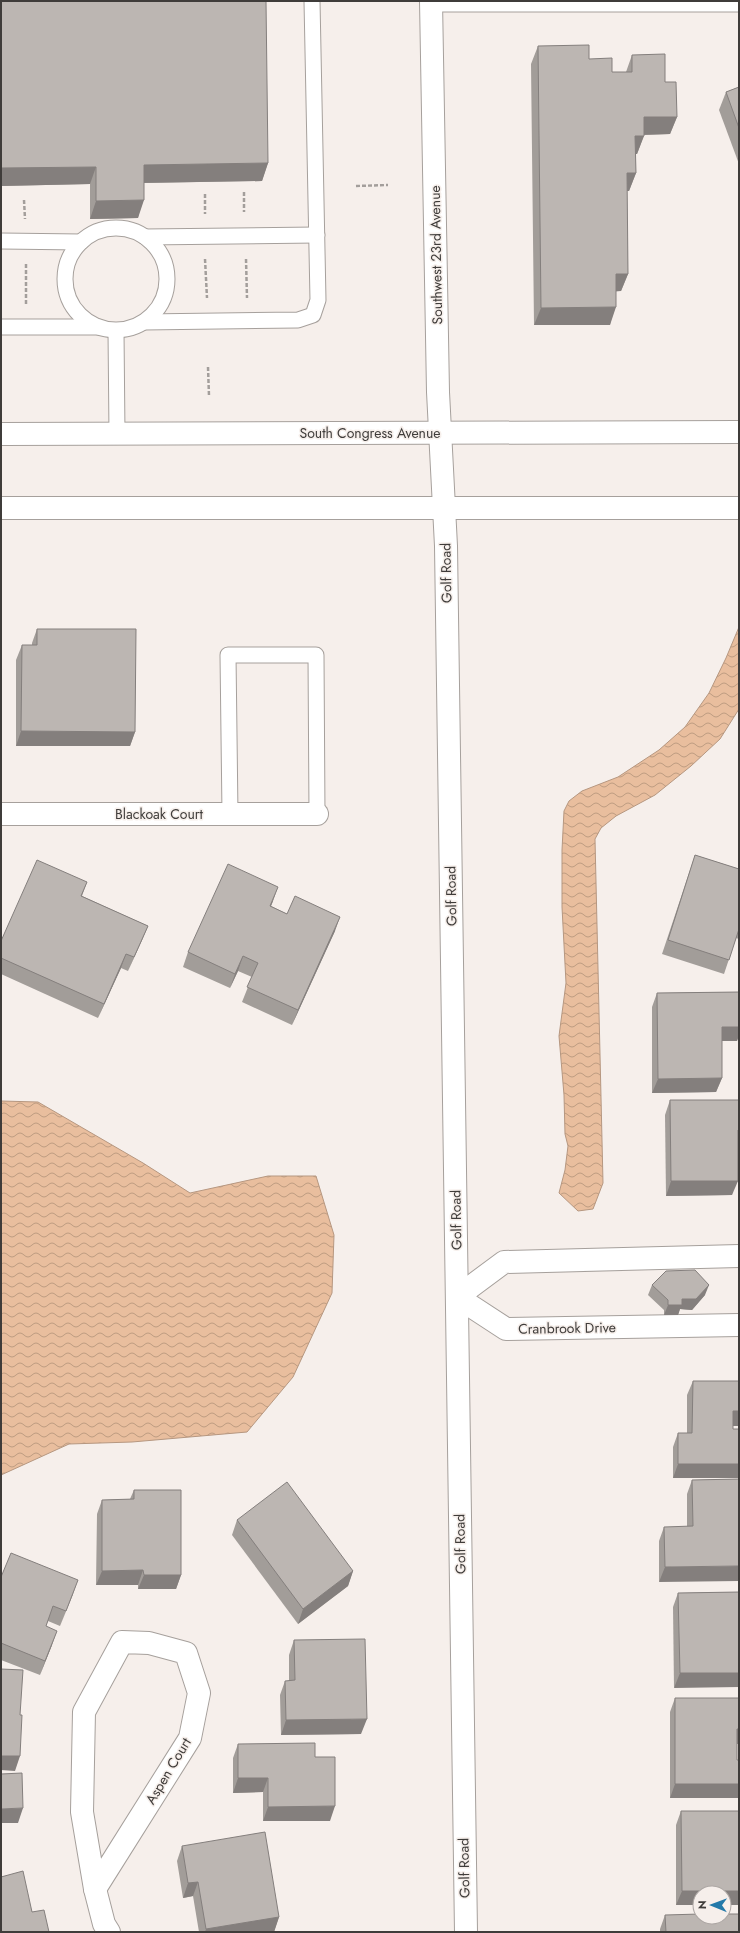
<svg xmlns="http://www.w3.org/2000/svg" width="740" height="1933" font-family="Jost,sans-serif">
<defs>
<pattern id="water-waves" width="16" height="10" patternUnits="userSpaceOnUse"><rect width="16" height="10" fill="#e9be9e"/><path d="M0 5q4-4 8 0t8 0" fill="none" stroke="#be9c82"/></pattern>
</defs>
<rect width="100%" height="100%" fill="#f6efeb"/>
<!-- water -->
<g fill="url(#water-waves)" stroke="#b69780">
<polygon points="739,627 739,709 720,739 691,766 655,795 616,816 601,828 595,839 603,1183 593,1209 578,1211 559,1193 565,1170 568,1146 565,1134 564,1095 559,1036 566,983 562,907 562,850 564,811 569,801 582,791 618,777 659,750 685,727 709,693 726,658"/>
<polygon points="1,1101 38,1102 143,1163 190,1193 268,1176 316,1176 334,1235 332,1293 293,1377 247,1432 132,1442 69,1444 1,1475"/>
</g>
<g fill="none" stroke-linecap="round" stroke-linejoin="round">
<defs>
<g id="service">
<polyline points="431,4 739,4"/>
<circle cx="116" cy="279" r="51"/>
<polyline points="145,237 317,235"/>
<polyline points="1,241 81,242"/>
<polyline points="144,322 298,320 313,315 318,300 312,1"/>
<polyline points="1,327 98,327"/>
<polyline points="116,331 117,434"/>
<polyline points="230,814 228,655 316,655 317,814"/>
</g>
<g id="minor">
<polyline points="1,814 317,814"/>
<polyline points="739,1256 504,1262 457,1297 506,1329 739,1325"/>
<polygon points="122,1642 149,1643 186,1653 199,1693 190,1738 95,1889 82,1812 84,1712"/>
<polyline points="95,1889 104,1924 109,1932"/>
</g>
<polyline id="tertiary" points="431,1 438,392 446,546 466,1932"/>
<g id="secondary">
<polyline points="1,434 739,432"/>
<polyline points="1,508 739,508"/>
</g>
</defs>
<!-- service casing -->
<use href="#service" stroke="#a6a09c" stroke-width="17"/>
<!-- minor casing -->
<use href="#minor" stroke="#a6a09c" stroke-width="24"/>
<!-- tertiary casing -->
<use href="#tertiary" stroke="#a6a09c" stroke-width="24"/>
<!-- secondary casing -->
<use href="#secondary" stroke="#a6a09c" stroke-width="24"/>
<!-- path -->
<g stroke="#a39e9b" stroke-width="2.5" stroke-dasharray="4 2" stroke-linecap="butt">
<polyline points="356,186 388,185"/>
<polyline points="244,192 244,212"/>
<polyline points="205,194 205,214"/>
<polyline points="24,200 25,219"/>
<polyline points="205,259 207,298"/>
<polyline points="246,259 247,298"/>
<polyline points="26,264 26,305"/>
<polyline points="208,367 209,396"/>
</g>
<!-- service -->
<use href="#service" stroke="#fff" stroke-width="15"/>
<!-- minor -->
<use href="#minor" stroke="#fff" stroke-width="22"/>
<!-- tertiary -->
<use href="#tertiary" stroke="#fff" stroke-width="22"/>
<!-- secondary -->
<use href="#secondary" stroke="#fff" stroke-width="22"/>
</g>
<!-- wall -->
<g fill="#a29d99">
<polygon points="1,1 268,163 262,181 144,183 138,218 90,219 90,184 1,186"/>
<polygon points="538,46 589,59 612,72 626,72 632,55 665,82 677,117 670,134 644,135 637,154 635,154 636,173 629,191 627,191 628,274 621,291 616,291 610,325 534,325 531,64"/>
<polygon points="739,87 739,164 719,110 726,92"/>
<polygon points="37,629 135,732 130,746 16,746 16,660 22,645 32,645 32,643"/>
<polygon points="695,855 739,869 739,939 736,938 724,974 662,954"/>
<polygon points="87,882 82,896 148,926 142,940 128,971 121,968 98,1018 1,974 1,941"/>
<polygon points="273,901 271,906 287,914 335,931 292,1025 242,1002 252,977 238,971 230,988 183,967 188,952"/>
<polygon points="739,992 739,1035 737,1041 722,1041 722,1078 716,1092 652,1093 652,1007 657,993"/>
<polygon points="670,1100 738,1145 732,1195 666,1196 665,1115"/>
<polygon points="652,1285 705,1295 692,1310 680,1309 678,1315 664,1315 664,1310 648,1295"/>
<polygon points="693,1381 739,1426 733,1426 733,1429 739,1429 739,1478 673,1478 673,1447 678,1433 687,1433 687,1395"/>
<polygon points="739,1479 659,1582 659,1541 664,1527 687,1527 687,1494 692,1480"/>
<polygon points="134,1490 181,1575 176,1589 138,1589 138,1585 96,1585 97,1514 102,1500 130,1499"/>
<polygon points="237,1520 353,1571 348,1586 298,1624 232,1535"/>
<polygon points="1,1577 73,1594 60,1626 48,1621 46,1626 52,1645 40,1675 1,1660"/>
<polygon points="739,1592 674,1688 673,1607 678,1593"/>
<polygon points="294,1640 361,1734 281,1735 280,1695 285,1681 289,1681 289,1655"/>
<polygon points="675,1698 739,1698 739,1744 737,1744 737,1760 739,1760 739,1798 670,1798 670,1712"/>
<polygon points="238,1744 315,1757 330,1821 263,1821 263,1792 233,1793 233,1758"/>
<polygon points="681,1811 739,1811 739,1905 724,1905 724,1893 700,1893 700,1905 676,1905 676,1825"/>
<polygon points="182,1846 279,1917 274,1932 199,1932 193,1896 183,1898 177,1861"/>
<polygon points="665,1915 739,1932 660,1932 660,1929"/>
</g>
<!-- shaded-wall -->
<g fill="#847f7d">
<polygon points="644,117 677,117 670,134 637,135"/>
<polygon points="635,136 644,136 637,154 629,154"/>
<polygon points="268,163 262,181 137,183 144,165"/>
<polygon points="96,167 90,184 1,186 1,168"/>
<polygon points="627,173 636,173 629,191 621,191"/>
<polygon points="144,200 138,218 90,219 96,201"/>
<polygon points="616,274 628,274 621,291 609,292"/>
<polygon points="616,307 610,325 534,325 541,308"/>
<polygon points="21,731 135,732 130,746 16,746"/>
<polygon points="278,887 273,901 265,920 270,906"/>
<polygon points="340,917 335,931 292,1025 298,1010"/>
<polygon points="148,926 142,940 128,971 134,957"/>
<polygon points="126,954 121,968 98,1018 104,1004"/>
<polygon points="243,956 238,971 230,988 235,974"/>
<polygon points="722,1027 739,1027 739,1035 737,1041 716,1041"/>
<polygon points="722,1078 716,1092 652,1093 658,1079"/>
<polygon points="738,1130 739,1130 739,1145 732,1145"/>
<polygon points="671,1181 738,1181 732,1195 666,1196"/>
<polygon points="709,1285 705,1295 692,1310 680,1309 678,1315 664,1315 668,1305 682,1299"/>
<polygon points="733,1411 739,1411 739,1426 727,1426"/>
<polygon points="678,1464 739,1464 739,1478 673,1478"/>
<polygon points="739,1566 739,1581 659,1582 665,1567"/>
<polygon points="143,1570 138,1585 96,1585 102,1571"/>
<polygon points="353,1571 348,1586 298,1624 303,1609"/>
<polygon points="144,1575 181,1575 176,1589 138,1589"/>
<polygon points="78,1580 73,1594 60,1626 66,1611"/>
<polygon points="57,1631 52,1645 40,1675 45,1661"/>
<polygon points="680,1673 739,1673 739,1687 674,1688"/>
<polygon points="367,1719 361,1734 281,1735 286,1720"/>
<polygon points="737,1729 739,1729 739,1744 732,1744"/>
<polygon points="1,1756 20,1756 15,1771 1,1770"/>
<polygon points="238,1778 268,1778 263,1792 233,1793"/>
<polygon points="675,1784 739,1784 739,1798 670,1798"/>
<polygon points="335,1806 330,1821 263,1821 268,1807"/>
<polygon points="23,1808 18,1823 1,1823 1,1809"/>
<polygon points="198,1882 193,1896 183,1898 188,1883"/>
<polygon points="682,1891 739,1891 739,1905 724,1905 724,1893 700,1893 700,1905 676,1905"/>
<polygon points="279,1917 274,1932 205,1932 206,1929"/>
</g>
<!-- building -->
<g fill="#bcb6b2" stroke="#847f7d">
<polygon points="1,1 266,1 268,163 144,165 144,200 96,201 96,167 1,168"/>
<polygon points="589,45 589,59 612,58 612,72 632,72 632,55 665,54 665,82 676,82 677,117 644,117 644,136 635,136 636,173 627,173 628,274 616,274 616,307 541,308 538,46"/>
<polygon points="739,87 739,128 726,92"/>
<polygon points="37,629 136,629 135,732 21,731 22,645 37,645"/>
<polygon points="695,855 739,869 739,929 729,960 668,940"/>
<polygon points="37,860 87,882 81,896 148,926 134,957 126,954 104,1004 1,958 1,941"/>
<polygon points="228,864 278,887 270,906 287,914 295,896 340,917 298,1010 247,987 258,963 243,956 235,974 188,952"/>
<polygon points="739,992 739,1027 722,1027 722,1078 658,1079 657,993"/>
<polygon points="670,1100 739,1100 739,1130 738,1130 738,1181 671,1181"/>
<polygon points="695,1270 709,1285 696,1299 682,1299 682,1305 668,1305 668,1300 652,1285 666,1271"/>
<polygon points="693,1381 739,1381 739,1411 733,1411 733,1429 739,1429 739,1464 678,1464 678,1433 692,1433"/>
<polygon points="739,1479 739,1566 665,1567 664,1527 693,1526 692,1480"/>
<polygon points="287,1482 353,1571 303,1609 237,1520"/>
<polygon points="134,1490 181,1490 181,1575 144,1575 143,1570 102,1571 102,1500 134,1499"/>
<polygon points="11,1553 78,1580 66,1611 53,1606 46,1626 57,1631 45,1661 1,1643 1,1577"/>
<polygon points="739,1592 739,1673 680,1673 678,1593"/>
<polygon points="365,1639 367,1719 286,1720 285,1681 295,1680 294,1640"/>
<polygon points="1,1669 23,1670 20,1715 22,1715 20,1756 1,1756"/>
<polygon points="675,1698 739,1698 739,1729 737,1729 737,1760 739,1760 739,1784 675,1784"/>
<polygon points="315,1743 315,1757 335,1757 335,1806 268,1807 268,1778 238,1778 238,1744"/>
<polygon points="22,1773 23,1808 1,1809 1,1774"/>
<polygon points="681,1811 739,1811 739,1891 682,1891"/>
<polygon points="265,1832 279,1917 206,1929 198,1882 188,1883 182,1846"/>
<polygon points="23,1871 32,1912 44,1910 49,1932 1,1932 1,1877"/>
<polygon points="700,1914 700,1917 724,1917 724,1914 739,1914 739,1932 666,1932 665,1915"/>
</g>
<g text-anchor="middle" stroke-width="3" stroke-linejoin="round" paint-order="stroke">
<!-- street labels -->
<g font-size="14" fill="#3f3c3a" stroke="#f6efeb">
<text transform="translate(436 255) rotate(-91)" y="5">Southwest 23rd Avenue</text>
<text x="370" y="438">South Congress Avenue</text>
<text transform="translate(446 573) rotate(-91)" y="5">Golf Road</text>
<text x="159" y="819">Blackoak Court</text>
<text transform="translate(451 896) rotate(-91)" y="5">Golf Road</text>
<text transform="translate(456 1220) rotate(-91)" y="5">Golf Road</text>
<text transform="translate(567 1328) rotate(-1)" y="5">Cranbrook Drive</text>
<text transform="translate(460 1544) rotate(-91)" y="5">Golf Road</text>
<text transform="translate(168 1771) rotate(-59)" y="5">Aspen Court</text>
<text transform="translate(464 1868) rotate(-91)" y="5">Golf Road</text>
</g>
</g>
<!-- border -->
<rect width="740" height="1933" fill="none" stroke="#3f3c3a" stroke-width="4"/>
<!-- north arrow -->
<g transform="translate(712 1905) rotate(271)"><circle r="19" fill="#f6efeb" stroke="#ada7a4"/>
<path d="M0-3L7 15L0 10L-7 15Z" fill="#2379a9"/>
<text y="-6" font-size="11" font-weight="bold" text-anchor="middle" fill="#3f3c3a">N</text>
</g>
</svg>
